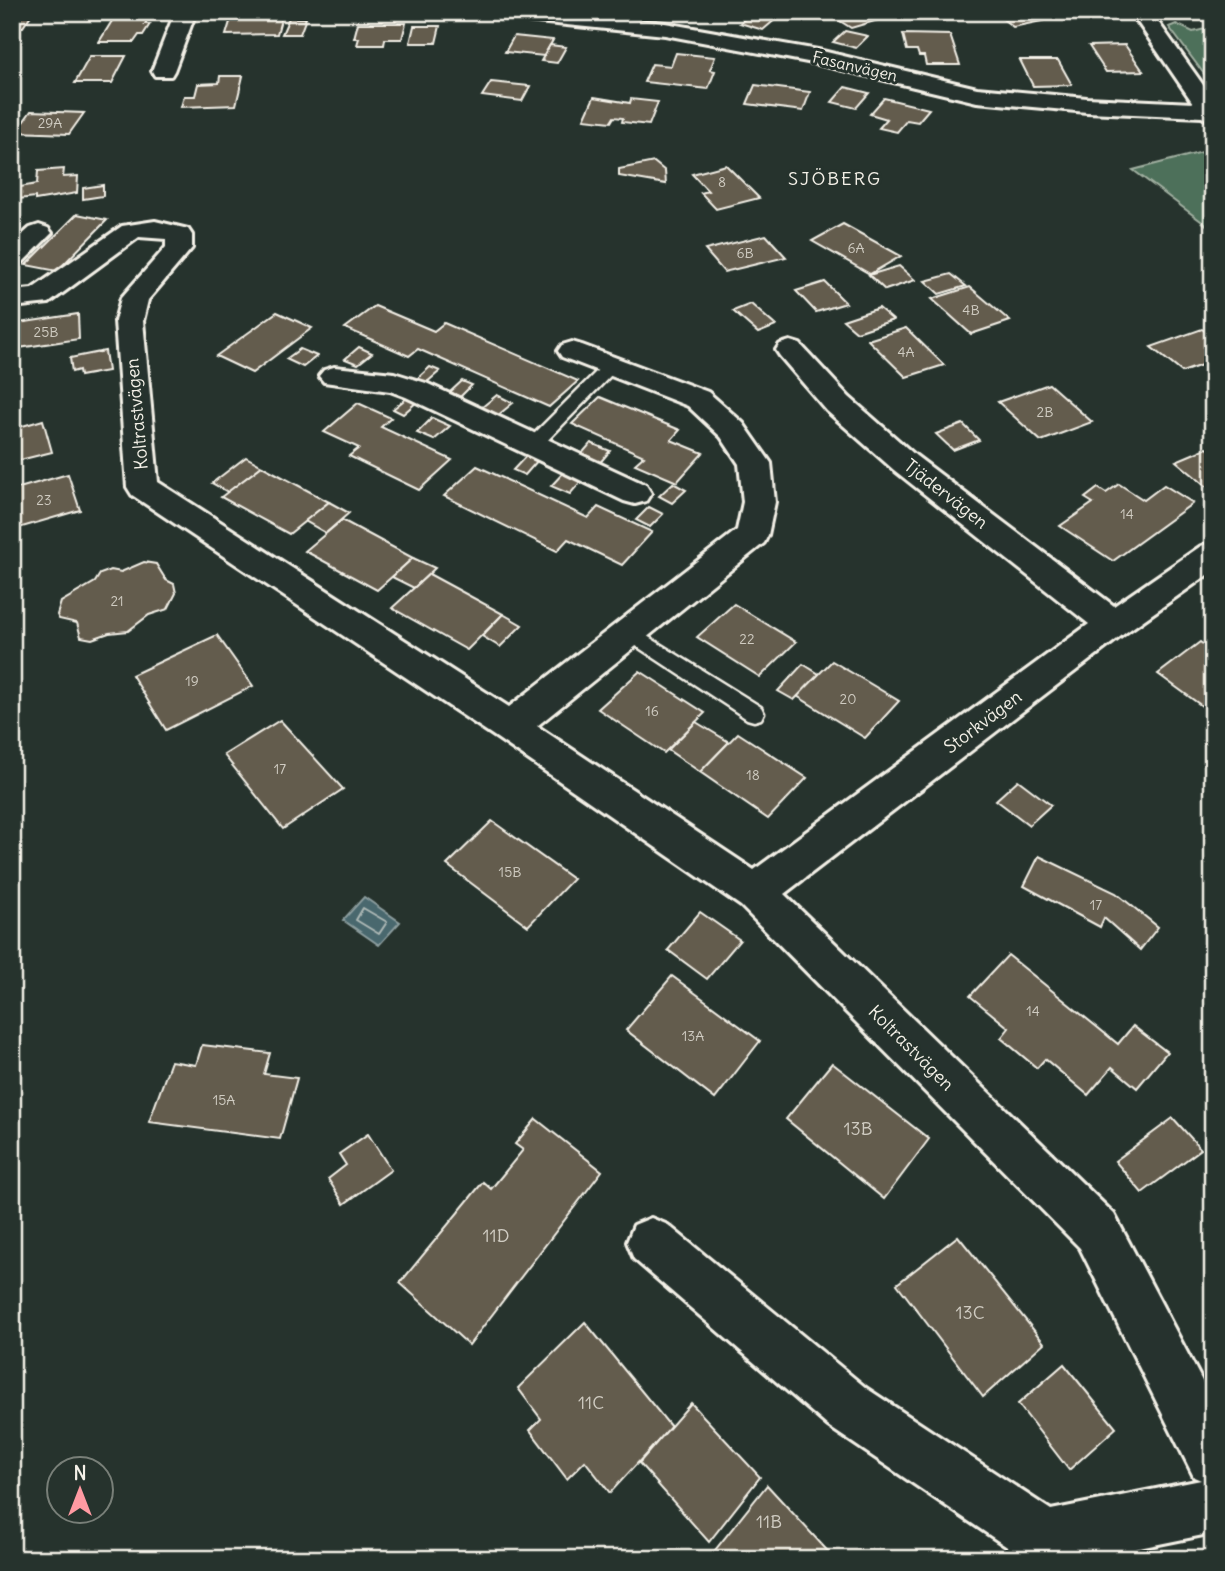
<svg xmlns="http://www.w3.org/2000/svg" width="1225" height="1571" font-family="Delius,sans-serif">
<rect width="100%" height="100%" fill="#26332d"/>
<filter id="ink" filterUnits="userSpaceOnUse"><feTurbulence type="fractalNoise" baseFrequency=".0143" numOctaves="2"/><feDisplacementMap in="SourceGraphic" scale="14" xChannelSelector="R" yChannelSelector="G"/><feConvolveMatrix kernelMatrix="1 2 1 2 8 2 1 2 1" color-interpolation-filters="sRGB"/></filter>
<g filter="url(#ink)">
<!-- green -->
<g fill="#4e6f5a" stroke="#a1b0a1" stroke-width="2">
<polygon points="1176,24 1193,32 1213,27 1213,86 1169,27"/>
<polygon points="1206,151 1213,156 1213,230 1133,170"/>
</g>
<!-- water -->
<polygon fill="#48676e" stroke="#8d9e9f" stroke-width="2" points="364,897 400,922 379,945 343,920"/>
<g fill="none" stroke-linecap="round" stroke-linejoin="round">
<!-- shore -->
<polygon stroke="#afbab7" stroke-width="2" points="363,908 387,922 379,934 356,920"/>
</g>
<!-- building -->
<g fill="#645b4e" stroke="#f4f1e8" stroke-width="2">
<polygon points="233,12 283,12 277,34 226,35"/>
<polygon points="753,12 754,12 777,18 763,30 740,23"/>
<polygon points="826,12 871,12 882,19 851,28"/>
<polygon points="994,12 1038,12 1042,16 1037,17 1042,21 1013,27"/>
<polygon points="1038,12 1082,12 1084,14 1055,19"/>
<polygon points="12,15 31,15 23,27 12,27"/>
<polygon points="115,16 149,17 145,24 150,24 143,35 139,35 134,42 99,42"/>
<polygon points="289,18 306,18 300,34 282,34"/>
<polygon points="358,23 406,23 402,39 385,39 384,45 357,45 359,38 354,38"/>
<polygon points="414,26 440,26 436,43 410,43"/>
<polygon points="845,31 868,36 856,48 833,42"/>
<polygon points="903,34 950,35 960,65 926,65 924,56 919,56 917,50 907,50"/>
<polygon points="514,36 553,40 544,56 505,52"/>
<polygon points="550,45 566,47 557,63 541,61"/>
<polygon points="1125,45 1143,71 1106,72 1089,46"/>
<polygon points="676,53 715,57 710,70 715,71 708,89 644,82 652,64 671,66"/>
<polygon points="90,56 126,56 112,83 75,83"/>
<polygon points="1020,60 1058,60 1072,85 1033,86"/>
<polygon points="220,76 243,76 236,105 181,107 184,96 195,96 198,84 219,83"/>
<polygon points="491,82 530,86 522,101 482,96"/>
<polygon points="755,85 810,92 803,111 747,104"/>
<polygon points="845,87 869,93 856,108 832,102"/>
<polygon points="594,97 630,103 631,99 658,102 649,125 622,122 623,118 614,117 611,122 584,119"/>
<polygon points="884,98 929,109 918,122 907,120 897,132 879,128 887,119 870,114"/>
<polygon points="31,111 84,113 69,134 16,132"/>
<polygon points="654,162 665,171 666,184 619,176 619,169"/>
<polygon points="726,165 759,198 716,209 701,193 708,191 692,174"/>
<polygon points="64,169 63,177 78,176 77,193 35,200 35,197 18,199 20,187 37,184 38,171"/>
<polygon points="103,185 103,196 83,199 83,188"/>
<polygon points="77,214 107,220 57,271 26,265"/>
<polygon points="843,224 901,256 870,274 812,241"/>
<polygon points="766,235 786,257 724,272 705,250"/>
<polygon points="899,266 915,280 885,290 869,275"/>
<polygon points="951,274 966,286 939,294 925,281"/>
<polygon points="825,282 846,303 816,312 796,291"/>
<polygon points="970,287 1010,321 971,334 932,299"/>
<polygon points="751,304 776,326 758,333 733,311"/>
<polygon points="375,306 434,331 444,323 578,381 549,407 418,349 409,356 345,328"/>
<polygon points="879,308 893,320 857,332 843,320"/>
<polygon points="277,312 312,328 252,373 216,356"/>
<polygon points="78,314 79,339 12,349 12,324"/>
<polygon points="906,328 944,365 906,377 868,340"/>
<polygon points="1202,329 1213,337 1213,361 1182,372 1151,347"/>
<polygon points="359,347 372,353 358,364 345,359"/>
<polygon points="300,349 317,356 303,367 286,359"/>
<polygon points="105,351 108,371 80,376 79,370 72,372 70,358"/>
<polygon points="430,367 440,371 426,383 417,379"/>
<polygon points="462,381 472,385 460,397 450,392"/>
<polygon points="1049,384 1092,422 1041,441 998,402"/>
<polygon points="497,395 513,403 497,416 481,408"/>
<polygon points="408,397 418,401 403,414 393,409"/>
<polygon points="600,397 680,430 671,440 703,453 677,482 635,464 644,456 572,424"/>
<polygon points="358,403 391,418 381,427 452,460 419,490 349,456 359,448 324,432"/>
<polygon points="432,418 450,426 434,440 417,433"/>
<polygon points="43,420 52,452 12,462 12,429"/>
<polygon points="963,424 979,440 953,450 936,434"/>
<polygon points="591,443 610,451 598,465 578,458"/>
<polygon points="1207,448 1213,452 1211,490 1176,461"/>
<polygon points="527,455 539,459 525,475 513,470"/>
<polygon points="246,457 262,466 228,492 212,483"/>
<polygon points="262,466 329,502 289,534 221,497"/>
<polygon points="477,466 588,518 598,507 652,532 622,565 568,539 557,551 444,496"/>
<polygon points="565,471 584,478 570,494 551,486"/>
<polygon points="68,474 80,510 12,530 12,490"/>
<polygon points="673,483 686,490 672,503 659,496"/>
<polygon points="1119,484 1144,500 1164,485 1193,503 1113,561 1060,526 1093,503 1085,498 1098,488 1106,493"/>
<polygon points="329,502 349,513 326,533 305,521"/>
<polygon points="649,507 663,514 650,527 636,520"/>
<polygon points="342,520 413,558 377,590 305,551"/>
<polygon points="413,558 435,568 414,588 392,577"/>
<polygon points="144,562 156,564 166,580 174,584 176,593 168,609 149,615 128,631 109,633 92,639 81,637 77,623 59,619 57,615 61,602 95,582 100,574 111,570 121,572"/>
<polygon points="429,574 503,614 467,650 392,608"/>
<polygon points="734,604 796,642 760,677 697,637"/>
<polygon points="503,614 522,625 500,647 482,636"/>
<polygon points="217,635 253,686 166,730 132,675"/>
<polygon points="1200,642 1213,652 1213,714 1158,674"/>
<polygon points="832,661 899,701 865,738 797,696"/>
<polygon points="803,664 819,674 794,700 778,691"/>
<polygon points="640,671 705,713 664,753 598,709"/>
<polygon points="280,720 343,789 283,829 224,755"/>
<polygon points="696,722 729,742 700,772 668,750"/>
<polygon points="738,733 807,778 768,819 700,772"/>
<polygon points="1018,780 1051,805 1029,825 996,800"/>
<polygon points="492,821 573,879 528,926 447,865"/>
<polygon points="1039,856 1116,893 1158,927 1140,950 1104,918 1100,927 1024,886"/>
<polygon points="700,912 740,940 707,979 668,950"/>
<polygon points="1008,955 1118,1044 1133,1026 1167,1052 1137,1088 1112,1067 1088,1095 1045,1059 1037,1068 1001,1038 1009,1028 970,996"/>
<polygon points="672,976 760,1041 715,1099 626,1030"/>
<polygon points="202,1045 270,1053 264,1074 297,1078 280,1139 149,1122 171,1061 196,1065"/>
<polygon points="832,1063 929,1139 884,1199 786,1119"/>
<polygon points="1173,1118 1201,1149 1142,1193 1115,1161"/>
<polygon points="536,1119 602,1171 469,1345 400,1283 483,1182 491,1189 523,1150 515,1144"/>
<polygon points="368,1134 391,1170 344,1204 328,1179 346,1165 339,1154"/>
<polygon points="958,1236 1044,1343 983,1397 897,1284"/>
<polygon points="585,1322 671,1427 610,1493 585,1461 567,1479 530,1430 541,1419 518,1388"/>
<polygon points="1064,1364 1116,1428 1069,1470 1018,1404"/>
<polygon points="691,1403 760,1477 709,1542 639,1463"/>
<polygon points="767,1485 835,1559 708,1559"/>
</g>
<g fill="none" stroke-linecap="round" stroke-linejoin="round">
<defs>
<g id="lane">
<polygon points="611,361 617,363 619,366 617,369 539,449 527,449 525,445 527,441 605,363"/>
<polygon points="631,626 761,707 764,713 761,719 754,721 747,719 624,638 621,633 624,628"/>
</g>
<g id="street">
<polygon points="175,12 196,12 174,71 171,76 155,76 152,71"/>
<polygon points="488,12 562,12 665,23 818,50 977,88 1087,98 1193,103 1139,24 1128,12 1151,12 1213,99 1213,123 1202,117 1087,112 977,102 818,64 665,35 498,18 491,16"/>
<polygon points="155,221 188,229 192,235 192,248 148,300 143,321 158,482 509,707 737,530 743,502 739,464 721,437 688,406 562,357 558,351 562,345 572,342 582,345 708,392 743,423 771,463 775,502 768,535 764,543 537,726 754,870 1089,624 894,470 827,411 780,356 776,350 780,344 790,341 800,344 849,397 916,456 1114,606 1201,546 1213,542 1213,571 1125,633 784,894 1114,1214 1213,1402 1213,1533 1085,1559 1025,1559 828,1426 634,1259 627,1242 634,1225 651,1218 668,1225 866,1388 1051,1510 1201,1480 1194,1477 1080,1248 741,906 497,738 132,495 127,487 115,321 121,298 166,247 166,239 139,237 49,303 12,307 12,291 32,289 122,226"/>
<polygon points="39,225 48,228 52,233 21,264 12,266 12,244 30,228"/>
<polygon points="334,367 394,373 426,383 646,485 651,493 646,501 635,504 624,501 406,397 390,391 324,382 319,376 324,370"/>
</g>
</defs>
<!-- lane casing -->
<use href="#lane" stroke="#f4f1e8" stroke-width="5"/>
<!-- street casing -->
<use href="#street" stroke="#f4f1e8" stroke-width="6"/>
<!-- lane -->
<use href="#lane" fill="#26332d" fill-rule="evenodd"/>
<!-- street -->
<use href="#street" fill="#26332d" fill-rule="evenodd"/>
</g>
</g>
<g text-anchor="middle" stroke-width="6" stroke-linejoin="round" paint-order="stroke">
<!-- number labels -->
<g font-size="14" fill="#d0ccc2">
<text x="50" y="128">29A</text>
<text x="722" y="187">8</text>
<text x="856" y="253">6A</text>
<text x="745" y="258">6B</text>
<text x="971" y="315">4B</text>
<text x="46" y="337">25B</text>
<text x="906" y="357">4A</text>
<text x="1045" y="417">2B</text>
<text x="44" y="505">23</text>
<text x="1127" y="519">14</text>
<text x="117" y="606">21</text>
<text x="747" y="644">22</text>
<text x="192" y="686">19</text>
<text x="848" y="704">20</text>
<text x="652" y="716">16</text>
<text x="280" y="774">17</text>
<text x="753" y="780">18</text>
<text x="510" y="877">15B</text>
<text x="1096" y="910">17</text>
<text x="1033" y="1016">14</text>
<text x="693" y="1041">13A</text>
<text x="224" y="1105">15A</text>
</g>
<!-- far-street labels -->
<g font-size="16" fill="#f4f1e8" stroke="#26332d">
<text transform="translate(855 66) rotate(13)" y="6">Fasanvägen</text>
</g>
<!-- far-quarter labels -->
<g font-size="18" letter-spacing="2" fill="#f4f1e8" stroke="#26332d">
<text x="835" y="185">SJÖBERG</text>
</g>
<!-- street labels -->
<g font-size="18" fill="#f4f1e8" stroke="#26332d">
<text transform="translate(137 414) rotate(-95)" y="6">Koltrastvägen</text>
<text transform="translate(946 494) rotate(38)" y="6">Tjädervägen</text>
<text transform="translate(983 722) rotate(-37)" y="6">Storkvägen</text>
<text transform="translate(911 1048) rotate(45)" y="6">Koltrastvägen</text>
</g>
<!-- near-number labels -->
<g font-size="18" fill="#d0ccc2">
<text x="858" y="1135">13B</text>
<text x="496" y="1242">11D</text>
<text x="970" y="1319">13C</text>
<text x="591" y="1409">11C</text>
<text x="769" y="1528">11B</text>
</g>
</g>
<!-- margin -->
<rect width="1225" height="1571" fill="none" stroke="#26332d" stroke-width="42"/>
<rect x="21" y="21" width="1183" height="1529" fill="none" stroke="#f4f1e8" stroke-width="2.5" filter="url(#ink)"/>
<!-- north arrow -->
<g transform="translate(80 1490)"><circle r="33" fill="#26332d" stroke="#787f78" stroke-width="2"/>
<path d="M0-5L12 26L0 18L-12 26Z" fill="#ff9aa2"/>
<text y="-10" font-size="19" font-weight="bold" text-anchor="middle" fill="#f4f1e8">N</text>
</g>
</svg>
